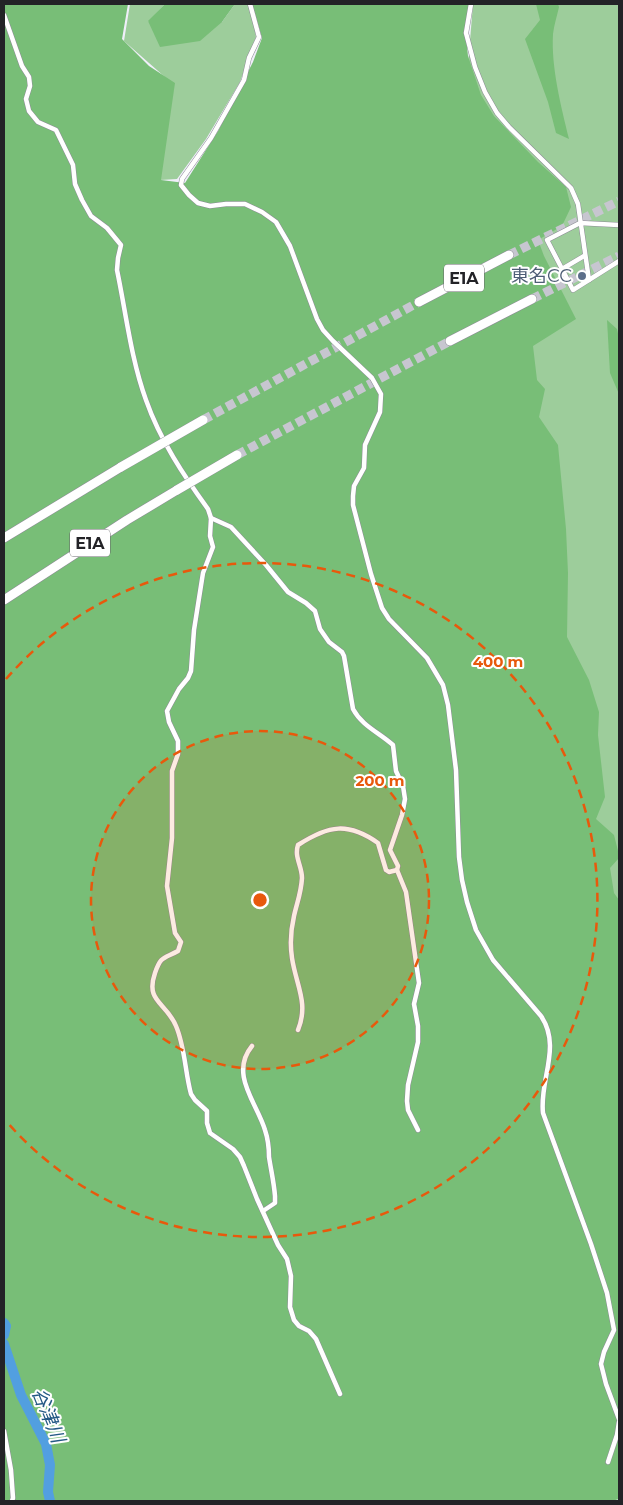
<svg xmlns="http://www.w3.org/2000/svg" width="623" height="1505" font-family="Montserrat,'Noto Sans JP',sans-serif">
<rect width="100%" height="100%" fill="#f0effa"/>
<!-- green -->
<g fill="#9dcd9b">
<polygon points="130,4 165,4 148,22 222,22 235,4 251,4 256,37 240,82 206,139 177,179 160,180 174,85 124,41"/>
<polygon points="473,4 619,4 619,1001 468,65"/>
</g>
<!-- forest -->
<g fill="#78be77">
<polygon points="4,4 128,4 122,39 149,66 175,83 161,180 185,183 218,131 253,62 262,38 252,4 470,4 465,28 468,56 481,95 494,116 538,162 566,187 571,207 562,226 538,240 544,256 576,319 533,346 537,380 545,389 539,417 558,445 566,529 568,573 567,637 589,680 599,712 598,735 605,797 596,819 614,835 619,855 619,858 610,868 614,893 619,900 619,1499 612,1501 4,1501"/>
<polygon points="165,4 235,4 222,22 200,41 160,47 148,21"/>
<path d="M536 4H558L559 7C557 16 554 25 553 34 551 67 561 106 569 139L556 133 548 102 525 39 540 20Z"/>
<polygon points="607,320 617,329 619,338 619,394 610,373"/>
</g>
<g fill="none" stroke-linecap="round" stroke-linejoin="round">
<!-- river -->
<g stroke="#529fe0" stroke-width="10">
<polyline points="4,1323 6,1326 4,1335"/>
<polyline points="4,1344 21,1395 46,1444 50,1465 48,1492 50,1501"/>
</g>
<!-- motorway-tunnel -->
<g stroke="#c7c6d0" stroke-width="9" stroke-dasharray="9 4.5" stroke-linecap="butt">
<polyline points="509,255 619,201"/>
<polyline points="532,299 619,256"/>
<polyline points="203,420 419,302"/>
<polyline points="237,455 450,341"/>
</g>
<defs>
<g id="minor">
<path d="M250 4 259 37 249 58 244 80 211 138 182 179 181 185 189 195 198 203 210 206 226 204H245L262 212 276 222 290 246 317 319 323 330 333 341 372 378 381 394 380 412 365 445 364 468 354 486 353 496V505L371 574 382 608 389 619 427 658 443 685 448 705 456 770 459 857 462 880 467 902 476 930 493 960 541 1016C562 1047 539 1080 543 1113L591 1244 607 1293 614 1330 604 1352 601 1364 606 1384 619 1419"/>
<polyline points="471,4 466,33 475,67 485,92 497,113 509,127 571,188 578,204 589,280"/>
<path d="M4 15 22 66 29 77 30 86 26 99 29 111 38 122 56 130 73 165 75 184 82 200 91 216 107 228 121 245 118 258 117 270C126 313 131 359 146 400 160 440 184 476 208 509L211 518 210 536 213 547 203 573 194 630 191 671 188 678 179 689 167 711 169 722 178 741V754L172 771V838L167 886 175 933 181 942 178 951C163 959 161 956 155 973 145 1002 166 1002 176 1026 185 1047 185 1072 191 1094L195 1100 207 1111V1123L210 1133 233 1149 240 1157 244 1166 257 1199 278 1245 287 1259 291 1276 290 1307 294 1320 299 1326 309 1331 316 1339 340 1394"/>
<polyline points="619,225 580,223 547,240 573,290 619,261"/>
<polyline points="562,269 584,256"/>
<path d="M211 518 231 527 266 565 288 592 306 603 315 611 320 629 329 642 342 652 344 656 353 709C362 726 380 733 393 745L396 771 403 786 405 799 402 815 390 850 398 866 397 870 406 892 419 983 414 1004 418 1026V1042L408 1085 407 1101 408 1110 418 1130"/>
<path d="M298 1030C309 1003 296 985 292 958 290 945 291 929 294 916 297 902 301 894 302 878 302 866 294 857 298 845 329 825 348 822 378 843L386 870 389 872 397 870"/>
<path d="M252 1046C229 1074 257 1103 265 1130 268 1139 269 1147 269 1157 271 1170 274 1183 275 1196V1203L263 1211"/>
<polyline points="4,1431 11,1470 13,1498 12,1501"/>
<polyline points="608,1462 617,1435 619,1422"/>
</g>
<g id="motorway">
<polyline points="419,302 509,255"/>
<polyline points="450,341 532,299"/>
<polyline points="4,538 121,467"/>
<polyline points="4,600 127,520 177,490"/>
</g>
</defs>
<!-- minor casing -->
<use href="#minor" stroke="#8d8c96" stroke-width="5.5"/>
<!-- motorway casing -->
<use href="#motorway" stroke="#8d8c96" stroke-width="10"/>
<!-- minor -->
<use href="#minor" stroke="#fff" stroke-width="4.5"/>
<!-- motorway -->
<use href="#motorway" stroke="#fff" stroke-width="9"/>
<defs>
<g id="motorway-bridge">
<polyline points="121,467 203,420"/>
<polyline points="177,490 237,455"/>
</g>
</defs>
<!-- motorway-bridge casing -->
<use href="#motorway-bridge" stroke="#8d8c96" stroke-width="10" stroke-linecap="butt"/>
<!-- motorway-bridge -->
<use href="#motorway-bridge" stroke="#fff" stroke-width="9"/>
</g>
<!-- distance rings -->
<circle cx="260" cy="900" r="169" fill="#e8590c" fill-opacity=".12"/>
<g fill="none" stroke="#e8590c" stroke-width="2.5" stroke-dasharray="9 6">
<circle cx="260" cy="900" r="169"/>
<path d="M6 679A337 337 0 1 1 6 1121"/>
</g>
<!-- markers -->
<circle fill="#5c6f8a" stroke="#fff" stroke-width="2" cx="582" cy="276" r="5"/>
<g text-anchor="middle" stroke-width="4" stroke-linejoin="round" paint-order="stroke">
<!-- shield labels -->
<g fill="#fff" stroke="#656568" stroke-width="1">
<rect x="444" y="264.5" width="40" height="27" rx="4"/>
<rect x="70" y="529.5" width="40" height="27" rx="4"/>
</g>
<g font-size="16" font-weight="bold" fill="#232327">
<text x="464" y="284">E1A</text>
<text x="90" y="549">E1A</text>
</g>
<!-- service labels -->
<g font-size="18" fill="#4e5e75" stroke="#fff" text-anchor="end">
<text x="572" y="282">東名CC</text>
</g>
<!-- water labels -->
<g font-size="19" font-style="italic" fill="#245985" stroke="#fff">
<text transform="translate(49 1415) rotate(68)" y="7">谷津川</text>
</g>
</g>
<circle cx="260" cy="900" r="8" fill="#e8590c" stroke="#fff" stroke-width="2.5"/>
<g font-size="15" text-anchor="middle" font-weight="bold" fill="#e8590c" stroke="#fff" stroke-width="4" stroke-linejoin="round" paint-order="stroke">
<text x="498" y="667">400 m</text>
<text x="380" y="786">200 m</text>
</g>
<!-- border -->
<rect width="623" height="1505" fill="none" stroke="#232327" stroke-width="10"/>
</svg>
